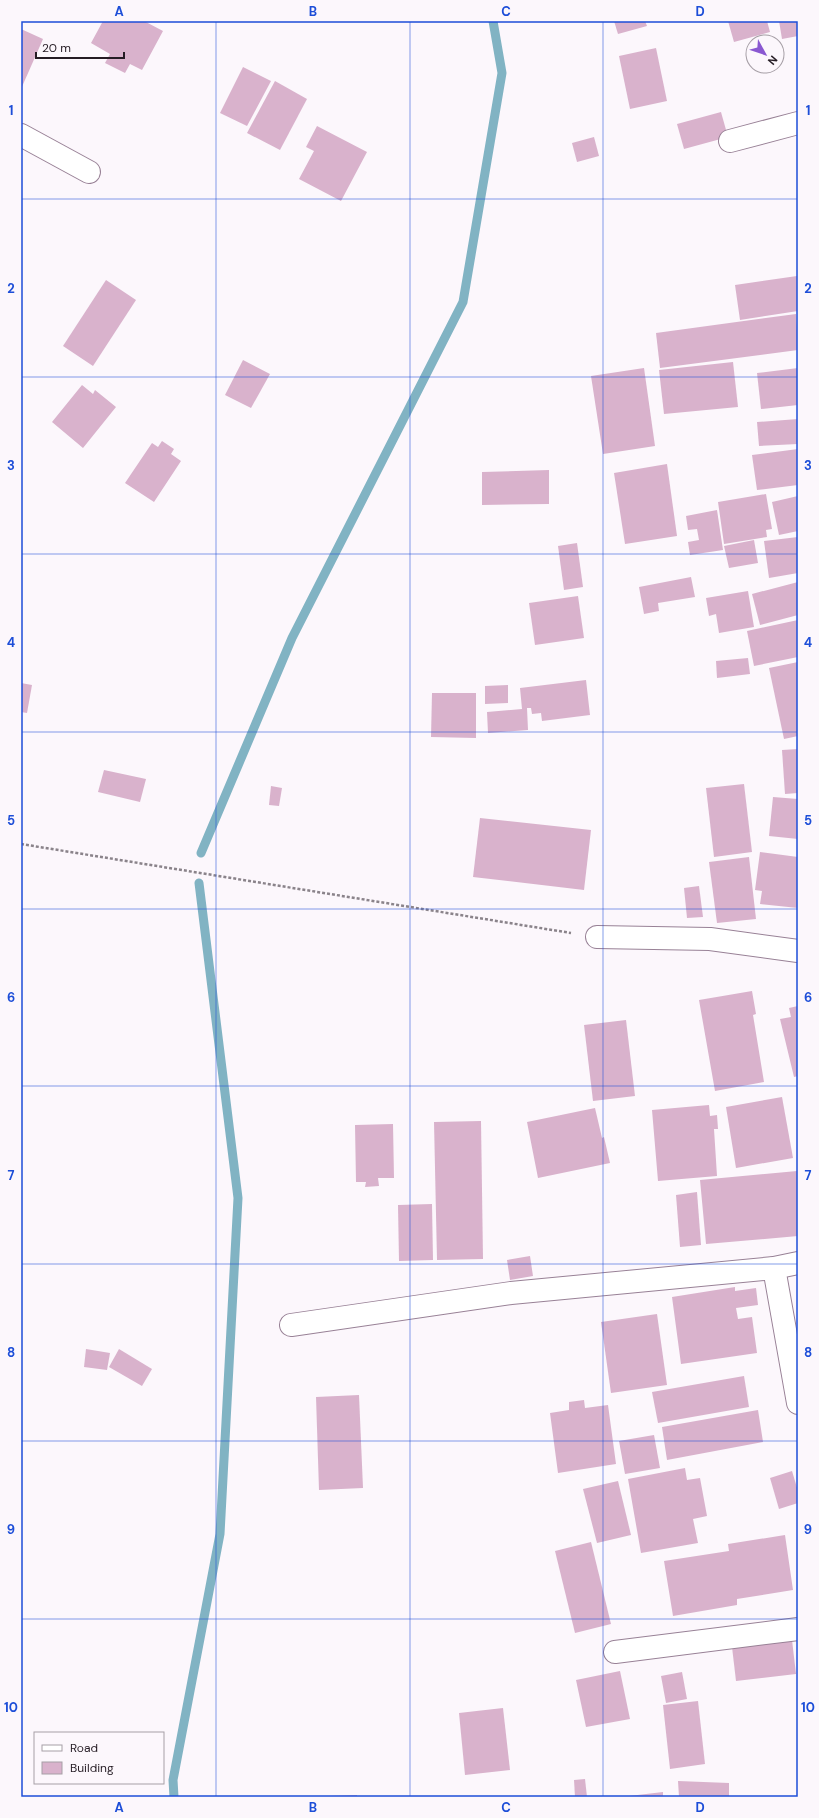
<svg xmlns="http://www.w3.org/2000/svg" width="819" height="1818" font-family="'DM Sans',sans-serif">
<rect width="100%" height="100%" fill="#fcf7fc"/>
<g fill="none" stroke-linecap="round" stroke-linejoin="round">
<!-- stream -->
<g stroke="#81b3c3" stroke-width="9">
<polyline points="201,853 292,638 463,302 502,73 493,21"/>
<polyline points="174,1797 173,1780 220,1534 238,1198 199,883"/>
</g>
</g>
<!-- building -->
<g fill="#d9b2cc">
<polygon points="103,21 144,21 163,31 142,70 130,64 125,73 105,63 110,54 91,43"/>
<polygon points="614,21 645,21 647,26 618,34"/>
<polygon points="728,21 767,21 770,32 734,42"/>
<polygon points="779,21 798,21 798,36 782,39"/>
<polygon points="21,29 43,39 21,89"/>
<polygon points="656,48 667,101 630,109 619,56"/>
<polygon points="243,67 271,81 247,126 220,113"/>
<polygon points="275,81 307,99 280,150 247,133"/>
<polygon points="721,112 728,137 684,149 677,124"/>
<polygon points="317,126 367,152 341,201 299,179 314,151 306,147"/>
<polygon points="594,137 599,156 577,162 572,143"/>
<polygon points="797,276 798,311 740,320 735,285"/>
<polygon points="106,280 136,300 93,366 63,346"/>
<polygon points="796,314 798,350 660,368 656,333"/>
<polygon points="243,360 270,374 251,408 225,395"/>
<polygon points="733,362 738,407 664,414 659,370"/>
<polygon points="644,368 655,446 603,454 591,376"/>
<polygon points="798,368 798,405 761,409 757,373"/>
<polygon points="82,385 93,394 95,390 116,407 83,448 52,422"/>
<polygon points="798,419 798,444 759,446 757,422"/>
<polygon points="162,441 174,449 171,454 181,461 154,502 125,483 152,443 158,447"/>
<polygon points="798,449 798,485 757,490 752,455"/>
<polygon points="667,464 677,536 625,544 614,473"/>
<polygon points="549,470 549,504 482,505 482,472"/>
<polygon points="766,494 772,529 766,530 767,537 724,544 718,502"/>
<polygon points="798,496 798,531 779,535 772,502"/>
<polygon points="717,510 723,550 690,555 688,542 699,540 697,529 688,530 686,516"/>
<polygon points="798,537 798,573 769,578 764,541"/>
<polygon points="754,540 758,563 729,568 724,546"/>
<polygon points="577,543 583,587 564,590 558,546"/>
<polygon points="691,577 695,597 658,603 659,611 644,614 639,587"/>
<polygon points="798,582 798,615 760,625 752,594"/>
<polygon points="748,591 754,627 719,633 716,614 709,616 706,598"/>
<polygon points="578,596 584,638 535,645 529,603"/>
<polygon points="798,620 798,657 754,666 747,631"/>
<polygon points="748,658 750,674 717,678 716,661"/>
<polygon points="798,662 798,736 784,739 769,668"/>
<polygon points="586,680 590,715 542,721 541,713 532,714 531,708 527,708 528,730 488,733 487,712 522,709 520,688"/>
<polygon points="21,683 32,685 27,713 21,712"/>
<polygon points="508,685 508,703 485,704 485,686"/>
<polygon points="432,693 476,693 476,738 431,737"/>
<polygon points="798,749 798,793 785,794 782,750"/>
<polygon points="104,770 146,779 140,802 98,792"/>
<polygon points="744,784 752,852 714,857 706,788"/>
<polygon points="271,786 282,788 279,806 269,805"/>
<polygon points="773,797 798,799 798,839 769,836"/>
<polygon points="480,818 591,830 584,890 473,877"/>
<polygon points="760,852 798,857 798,908 760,904 762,891 755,890"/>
<polygon points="749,857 756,919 717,923 709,862"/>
<polygon points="699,886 703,917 687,918 684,888"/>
<polygon points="752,991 756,1014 753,1015 764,1082 715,1091 699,1000"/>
<polygon points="798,1006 798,1076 794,1077 780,1019 791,1017 789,1008"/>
<polygon points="626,1020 635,1096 593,1101 584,1025"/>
<polygon points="782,1097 793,1158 736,1168 726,1107"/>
<polygon points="709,1105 710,1116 717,1115 718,1129 714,1129 717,1176 658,1181 652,1110"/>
<polygon points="595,1108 602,1138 604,1137 610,1163 538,1178 527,1122"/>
<polygon points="481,1121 483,1259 437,1260 434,1122"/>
<polygon points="393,1124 394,1178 378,1178 379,1186 365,1187 366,1182 356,1182 355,1125"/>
<polygon points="797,1171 798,1236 706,1244 700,1180"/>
<polygon points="697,1192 701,1245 680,1247 676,1195"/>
<polygon points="432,1204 433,1260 399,1261 398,1205"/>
<polygon points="530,1256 533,1276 510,1280 507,1260"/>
<polygon points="735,1287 735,1291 756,1288 758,1305 736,1308 738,1319 752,1317 757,1353 681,1364 672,1297"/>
<polygon points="657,1314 667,1385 611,1393 601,1322"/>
<polygon points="86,1349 110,1353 107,1370 84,1367"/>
<polygon points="119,1349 152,1369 142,1386 109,1367"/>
<polygon points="744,1376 749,1407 658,1423 652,1392"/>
<polygon points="359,1395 363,1488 319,1490 316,1397"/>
<polygon points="584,1400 585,1408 608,1405 616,1464 558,1473 550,1413 569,1410 569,1402"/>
<polygon points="758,1410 763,1442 667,1460 662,1427"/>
<polygon points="654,1435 660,1468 625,1474 619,1441"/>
<polygon points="685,1468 687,1480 700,1478 707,1516 693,1519 698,1543 641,1553 628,1479"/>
<polygon points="792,1471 798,1491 798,1503 779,1509 770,1478"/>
<polygon points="618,1481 631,1535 597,1543 583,1489"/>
<polygon points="785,1535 793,1590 737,1599 737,1605 673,1616 664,1561 729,1551 728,1544"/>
<polygon points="591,1542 611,1624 575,1633 555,1551"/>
<polygon points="792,1640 796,1674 736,1681 732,1647"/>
<polygon points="620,1671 630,1719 586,1727 576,1680"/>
<polygon points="682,1672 687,1699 666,1703 661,1676"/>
<polygon points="698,1701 705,1764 670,1769 663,1705"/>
<polygon points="503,1708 510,1770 465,1775 459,1713"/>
<polygon points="585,1779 587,1797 575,1797 574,1780"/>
<polygon points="678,1781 729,1783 729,1797 679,1797"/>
<polygon points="663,1792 663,1797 629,1797 629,1796"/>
<polygon points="357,1795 357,1797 330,1797 330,1796"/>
</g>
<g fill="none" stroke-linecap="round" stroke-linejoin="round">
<defs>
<g id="minor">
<polyline points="21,135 89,172"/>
<polyline points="730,141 798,123"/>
<polyline points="597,937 710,939 798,951"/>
<polyline points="774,1268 798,1403"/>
<polyline points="291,1325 511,1293 774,1268 798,1263"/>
<polyline points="615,1652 798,1629"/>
</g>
</defs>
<!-- minor casing -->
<use href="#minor" stroke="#988196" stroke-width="24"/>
<!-- path -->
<polyline stroke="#8a838a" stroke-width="2.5" stroke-dasharray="3 2" stroke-linecap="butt" points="21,844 571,933"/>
<!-- minor -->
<use href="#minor" stroke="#fff" stroke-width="22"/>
</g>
<!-- grid -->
<path fill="none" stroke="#1d4ed8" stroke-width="1" stroke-opacity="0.55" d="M216 21V1797M410 21V1797M603 21V1797M21 199H798M21 377H798M21 554H798M21 732H798M21 909H798M21 1086H798M21 1264H798M21 1441H798M21 1619H798"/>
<!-- border -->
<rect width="819" height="1818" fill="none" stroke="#fcf7fc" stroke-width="44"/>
<!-- legend -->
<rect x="34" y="1732" width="130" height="52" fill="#fcf7fc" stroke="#a69fa6"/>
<rect x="42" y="1745" width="20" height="6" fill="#ffffff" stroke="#a69fa6"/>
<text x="70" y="1752" font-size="12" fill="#251c24">Road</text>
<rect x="42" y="1762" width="20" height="12" fill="#d9b2cc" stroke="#a69fa6"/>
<text x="70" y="1772" font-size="12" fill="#251c24">Building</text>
<!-- north arrow -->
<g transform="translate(765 54) rotate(130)"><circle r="19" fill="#fcf7fc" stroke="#a69fa6"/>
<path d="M0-3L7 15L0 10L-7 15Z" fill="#8a58d1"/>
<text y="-6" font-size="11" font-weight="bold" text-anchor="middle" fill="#251c24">N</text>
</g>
<!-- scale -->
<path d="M36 52v6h88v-6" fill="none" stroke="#251c24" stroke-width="2"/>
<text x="42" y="52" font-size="12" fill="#251c24" stroke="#fcf7fc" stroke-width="3" paint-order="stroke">20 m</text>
<rect x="22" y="22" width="775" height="1774" fill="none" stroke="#1d4ed8" stroke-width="1.5"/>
<g font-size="13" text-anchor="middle" font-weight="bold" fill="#1d4ed8">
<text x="119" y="16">A</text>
<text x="313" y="16">B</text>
<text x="506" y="16">C</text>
<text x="700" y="16">D</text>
<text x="11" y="115">1</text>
<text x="808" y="115">1</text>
<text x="11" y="293">2</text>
<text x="808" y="293">2</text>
<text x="11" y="470">3</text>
<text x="808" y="470">3</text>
<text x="11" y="647">4</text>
<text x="808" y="647">4</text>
<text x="11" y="825">5</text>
<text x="808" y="825">5</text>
<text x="11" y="1002">6</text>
<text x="808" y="1002">6</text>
<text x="11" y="1180">7</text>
<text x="808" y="1180">7</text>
<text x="11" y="1357">8</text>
<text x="808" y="1357">8</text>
<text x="11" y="1534">9</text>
<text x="808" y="1534">9</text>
<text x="11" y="1712">10</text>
<text x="808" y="1712">10</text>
<text x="119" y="1812">A</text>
<text x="313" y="1812">B</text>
<text x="506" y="1812">C</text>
<text x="700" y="1812">D</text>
</g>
</svg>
